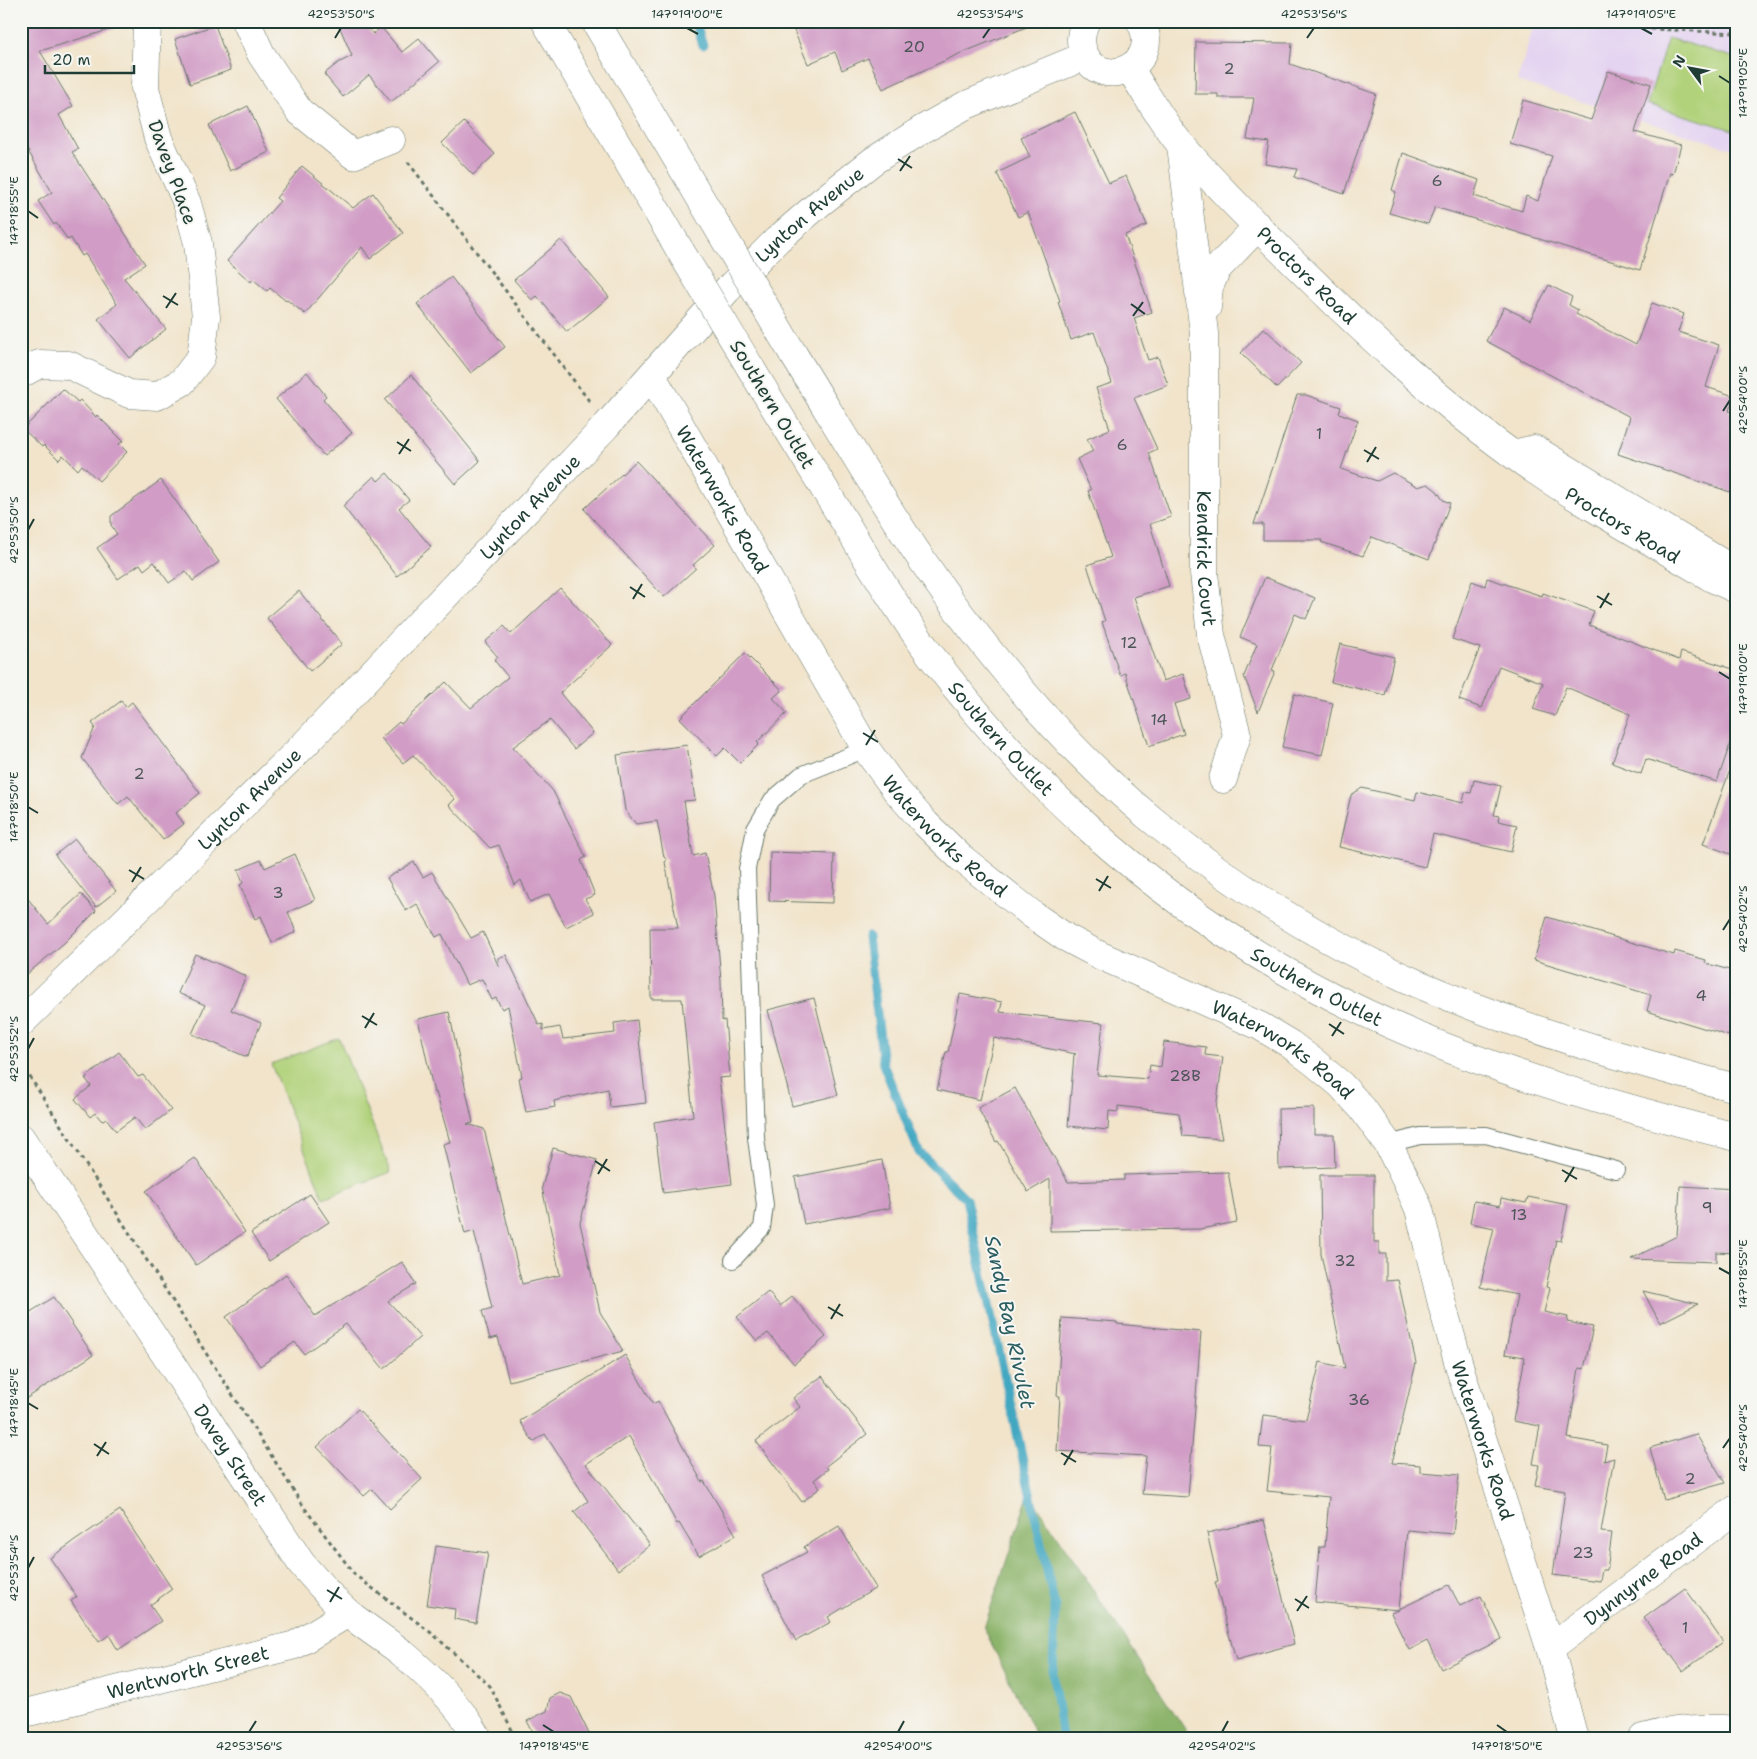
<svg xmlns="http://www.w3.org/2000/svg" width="1757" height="1759" font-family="'Shantell Sans',sans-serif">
<rect width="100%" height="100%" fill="#f6f6f2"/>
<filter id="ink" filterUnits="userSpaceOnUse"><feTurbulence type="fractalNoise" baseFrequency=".02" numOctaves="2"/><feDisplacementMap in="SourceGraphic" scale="10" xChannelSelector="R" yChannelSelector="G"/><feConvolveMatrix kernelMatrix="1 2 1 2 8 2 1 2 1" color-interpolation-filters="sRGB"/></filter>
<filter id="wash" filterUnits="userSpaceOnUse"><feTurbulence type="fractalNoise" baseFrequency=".0096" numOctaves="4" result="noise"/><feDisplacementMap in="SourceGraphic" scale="20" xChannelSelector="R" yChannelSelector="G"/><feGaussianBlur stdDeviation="1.12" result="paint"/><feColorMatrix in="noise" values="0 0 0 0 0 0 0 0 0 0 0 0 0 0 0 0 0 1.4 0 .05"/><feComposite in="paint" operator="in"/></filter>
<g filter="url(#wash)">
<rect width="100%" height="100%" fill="#f1e4cb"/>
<!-- built -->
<polygon fill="#e4d3f1" points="1180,21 1736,21 1736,150 1517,81 1534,24 1177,30"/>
<!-- green -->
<g fill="#b1d27a" stroke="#688857">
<polygon points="1668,38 1736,58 1736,131 1647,104"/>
<polygon points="339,1038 391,1172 323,1198 271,1064"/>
</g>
<!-- forest -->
<polygon fill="#8cb46a" stroke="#56784f" points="1029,1493 1191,1738 1037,1738 984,1628"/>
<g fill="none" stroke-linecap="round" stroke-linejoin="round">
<!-- stream -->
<g stroke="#42a8c2" stroke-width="9">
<polyline points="695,21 703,45"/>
<polyline points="868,937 883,1064 919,1152 966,1199 1055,1607 1053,1675 1062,1738"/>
</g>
</g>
<g id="blocks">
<!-- building -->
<g fill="#d19dc6">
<polygon points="21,21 117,21 118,27 40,51 73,106 59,115 78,149 72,152 145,264 124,278 166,329 130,358 98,319 117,304 85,254 82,256 71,238 68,240 56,223 54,225 38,201 52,192 21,139"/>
<polygon points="337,21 361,21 373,34 381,27 402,52 419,38 439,62 391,102 369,75 343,97 324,74 338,63 352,56"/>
<polygon points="790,21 1038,21 1039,22 959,54 883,89 868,58 842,70 835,52 808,64"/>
<polygon points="215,25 231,70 190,84 175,39"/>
<polygon points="1196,42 1292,43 1290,64 1376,94 1344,194 1294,177 1297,169 1265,164 1269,142 1247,139 1254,98 1218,98 1218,94 1195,94"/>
<polygon points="1608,71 1651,84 1635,132 1681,145 1673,174 1670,173 1640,270 1435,207 1428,224 1389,213 1396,192 1392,190 1403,153 1479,180 1474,196 1522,211 1526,196 1538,201 1552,156 1510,144 1523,100 1591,120"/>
<polygon points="248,106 269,152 230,171 209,125"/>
<polygon points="1075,112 1109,183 1126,176 1147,225 1125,235 1152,312 1134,318 1148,360 1158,357 1168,385 1134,398 1157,449 1149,453 1171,517 1150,524 1169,586 1134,597 1163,681 1183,674 1191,699 1174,704 1184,734 1149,746 1125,673 1120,675 1102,622 1105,621 1087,565 1111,557 1088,491 1091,490 1077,459 1093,451 1087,439 1110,429 1096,388 1112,383 1094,332 1071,340 1058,302 1060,301 1028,212 1018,217 997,173 1030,157 1021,138"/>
<polygon points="464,122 495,154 473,175 442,143"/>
<polygon points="302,166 353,208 373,193 403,233 370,259 362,247 305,314 287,300 286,301 270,288 267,291 253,279 251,282 227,261 280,201 276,198"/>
<polygon points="561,240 609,297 567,332 537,296 532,300 514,280"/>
<polygon points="451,277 505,347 471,373 417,304"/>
<polygon points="1549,285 1572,297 1569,305 1578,310 1576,314 1636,345 1652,303 1684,314 1678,332 1719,345 1706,387 1734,396 1729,411 1736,413 1736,494 1618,454 1630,417 1486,341 1504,307 1530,320"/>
<polygon points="1264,328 1301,363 1277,388 1241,353"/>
<polygon points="307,372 326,396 323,399 352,433 324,456 276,399"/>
<polygon points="411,375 480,461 455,484 385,400"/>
<polygon points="63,389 78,402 80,400 96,417 97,415 123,441 119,444 127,452 99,481 82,465 78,470 63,455 59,460 44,445 42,447 23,429"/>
<polygon points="1297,395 1306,395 1341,407 1339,413 1358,420 1341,469 1377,481 1393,473 1418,487 1428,484 1437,491 1443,500 1450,503 1429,559 1372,537 1363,556 1321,542 1322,540 1263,540 1263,524 1254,524"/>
<polygon points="636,461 715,545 693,565 696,568 664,597 584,509"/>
<polygon points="387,473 409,500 399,508 431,547 397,576 343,506 374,476 378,481"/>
<polygon points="161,480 219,562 193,581 186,571 169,583 154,562 144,570 140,564 118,579 97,548 117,534 111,525 111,516"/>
<polygon points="1265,577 1315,598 1306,619 1295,614 1272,670 1275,671 1258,712 1244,676 1257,644 1240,637"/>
<polygon points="1487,578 1542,596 1543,593 1594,611 1589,625 1679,660 1681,652 1736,670 1736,727 1717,782 1646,759 1641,774 1612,763 1630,714 1566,687 1555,716 1533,709 1543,683 1499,666 1482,708 1459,700 1480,648 1452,639 1472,581 1485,586"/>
<polygon points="560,588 612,645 560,693 593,733 574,749 550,720 513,747 553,791 586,857 581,860 595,895 585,899 594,913 566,927 549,894 530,902 521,880 515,885 499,845 490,848 449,805 455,799 413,755 403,763 381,738 399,722 401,724 446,682 471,708 508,677 494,660 498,657 485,642 504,626 511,634"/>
<polygon points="299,591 342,644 310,671 267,618"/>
<polygon points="1340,644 1394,657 1385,695 1331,682"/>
<polygon points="745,653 782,690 773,698 787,713 757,742 759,744 740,763 725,748 717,756 680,718"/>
<polygon points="1294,694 1333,703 1322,755 1282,747"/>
<polygon points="121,701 126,707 132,702 200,793 176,813 184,824 163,840 128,796 118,804 82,758 95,727 92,723"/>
<polygon points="687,745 695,800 684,801 693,856 705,853 714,896 721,981 722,1021 725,1020 730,1077 719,1078 732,1184 663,1193 654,1122 693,1116 682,999 651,999 650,928 678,928 665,862 667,860 664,857 657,821 636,824 625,810 617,755"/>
<polygon points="1733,762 1736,762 1736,856 1703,844"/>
<polygon points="1474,780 1501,786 1494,815 1499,816 1498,821 1517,825 1511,852 1433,834 1425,867 1339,847 1351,795 1362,788 1415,800 1417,792 1463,803 1465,792 1471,793"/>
<polygon points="75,839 116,891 96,907 55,855"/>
<polygon points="770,852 834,854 833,903 769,901"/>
<polygon points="295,854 315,900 288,912 296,932 272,943 261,916 255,919 240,885 243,883 238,870 261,860 265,868"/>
<polygon points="414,862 423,877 432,872 471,938 483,932 499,967 498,958 506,955 539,1025 543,1024 543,1030 560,1027 563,1039 615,1033 614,1023 637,1020 646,1103 610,1107 608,1089 554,1101 555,1107 526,1112 519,1078 522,1077 508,1006 502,1009 496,998 492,1000 482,979 467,985 442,934 436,937 417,904 406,911 387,878"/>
<polygon points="21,890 48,924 81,894 96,911 64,943 21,979"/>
<polygon points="1547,917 1674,955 1675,951 1706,960 1705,963 1736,972 1736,1038 1647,1011 1651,995 1534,960"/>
<polygon points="195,954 246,976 231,1010 261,1023 247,1057 192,1034 205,1005 178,993"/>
<polygon points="960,994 1002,1002 1000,1012 1103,1023 1097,1075 1148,1079 1150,1065 1161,1067 1164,1042 1206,1047 1205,1055 1223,1057 1216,1109 1222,1139 1183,1136 1179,1113 1118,1106 1118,1112 1109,1111 1108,1130 1068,1126 1074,1055 1076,1054 994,1038 980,1100 937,1090 946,1052 948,1052"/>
<polygon points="814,998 838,1095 792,1106 768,1010"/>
<polygon points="449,1012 473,1123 467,1124 484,1129 522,1284 560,1275 542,1187 553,1148 597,1160 580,1223 600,1312 623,1351 509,1381 498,1337 490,1339 482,1311 492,1308 474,1231 465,1234 443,1144 450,1142 436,1092 434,1093 418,1019"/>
<polygon points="119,1052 138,1077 143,1075 171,1110 145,1130 135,1117 116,1131 106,1118 102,1121 95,1113 90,1117 75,1099 91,1086 85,1078"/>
<polygon points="1015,1088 1068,1182 1124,1180 1124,1175 1228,1172 1237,1222 1200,1229 1050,1231 1050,1179 1028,1192 998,1141 996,1142 978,1108"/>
<polygon points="1314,1108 1314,1134 1334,1134 1335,1167 1279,1169 1278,1109"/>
<polygon points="195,1158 245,1232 196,1265 146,1191"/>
<polygon points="882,1160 890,1208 804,1224 795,1177"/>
<polygon points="1320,1175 1374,1175 1374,1242 1379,1242 1379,1254 1386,1254 1386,1281 1398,1280 1416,1363 1392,1463 1420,1465 1420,1472 1459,1475 1453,1534 1407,1530 1399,1609 1449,1585 1460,1606 1481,1596 1502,1639 1441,1669 1427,1641 1409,1650 1391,1613 1399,1610 1315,1602 1320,1547 1325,1547 1329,1497 1267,1491 1272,1448 1259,1447 1263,1415 1306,1420 1320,1362 1345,1368 1321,1254"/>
<polygon points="1680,1186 1736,1189 1736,1253 1716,1252 1716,1262 1631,1259 1677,1236"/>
<polygon points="310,1194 329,1222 269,1261 251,1233"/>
<polygon points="1528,1197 1568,1205 1561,1241 1556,1240 1546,1287 1550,1288 1544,1312 1568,1317 1567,1322 1593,1327 1584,1369 1579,1368 1568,1438 1607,1445 1604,1461 1614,1458 1601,1532 1612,1533 1607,1570 1602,1570 1600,1581 1553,1575 1565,1491 1535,1486 1539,1465 1533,1464 1540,1426 1513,1421 1525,1357 1505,1354 1517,1295 1480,1287 1494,1228 1470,1223 1474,1201 1500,1206 1501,1198 1526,1203"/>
<polygon points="402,1262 416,1284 388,1301 420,1337 384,1369 346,1324 304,1354 295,1342 260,1366 226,1317 286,1274 315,1316"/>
<polygon points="1643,1291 1698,1304 1660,1323"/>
<polygon points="768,1292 780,1306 792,1296 826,1337 794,1364 768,1333 757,1341 737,1317"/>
<polygon points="54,1297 93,1355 21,1402 21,1318"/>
<polygon points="1062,1318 1117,1322 1117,1324 1201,1332 1188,1497 1142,1494 1146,1456 1057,1451 1060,1396 1057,1396"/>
<polygon points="625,1355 653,1404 658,1401 702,1482 704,1481 736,1535 699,1556 679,1523 677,1524 629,1436 586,1464 650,1545 618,1570 574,1512 588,1501 545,1434 533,1442 520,1421"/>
<polygon points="822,1376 867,1434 826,1466 828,1469 814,1480 820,1488 802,1502 756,1441 800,1407 793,1398"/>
<polygon points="358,1409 422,1479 390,1509 372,1489 364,1496 317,1447"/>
<polygon points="1696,1434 1725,1483 1664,1500 1650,1448"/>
<polygon points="120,1510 172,1589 150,1605 161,1621 118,1650 109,1635 99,1642 71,1601 77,1597 50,1558"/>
<polygon points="1264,1520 1294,1644 1236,1660 1215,1582 1218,1581 1207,1533"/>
<polygon points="839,1526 876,1588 828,1617 831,1622 796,1641 762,1576 807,1552 804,1547"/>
<polygon points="436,1546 488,1553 476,1623 454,1619 455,1609 427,1605"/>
<polygon points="1685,1588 1723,1642 1683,1671 1644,1618"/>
<polygon points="560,1693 571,1697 591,1738 536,1738 527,1721 547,1711 550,1698"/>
</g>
</g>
</g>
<g filter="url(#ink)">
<use href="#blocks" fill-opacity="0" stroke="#687769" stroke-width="1"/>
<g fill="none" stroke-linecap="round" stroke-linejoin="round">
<defs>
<g id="service">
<polyline points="1388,1144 1420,1136 1486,1135 1616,1170"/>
<polyline points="733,1260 762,1228 765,1205 756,1138 747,869 755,829 772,800 801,775 866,749"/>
</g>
<g id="minor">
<polyline points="246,21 261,54 299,111 353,155 391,140"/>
<path id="s1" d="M1181 145 1204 333V573L1211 635 1237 735 1223 779"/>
<polyline points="1207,307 1209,287 1217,269 1258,226"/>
<polyline points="21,374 39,364 69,365 129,394 157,396 182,382 201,357 206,317 198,243 187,203 158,138 145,88 147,21"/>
<path id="s2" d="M652 376 866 749 896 790 926 824 960 857 1033 915 1065 937 1099 955 1260 1026 1290 1044 1315 1063 1341 1085 1362 1108 1388 1144 1405 1178 1419 1209 1443 1308 1461 1372 1550 1648 1574 1738"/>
<polyline points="1513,454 1534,449 1720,562 1736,569"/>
<path id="s3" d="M1550 1648 1736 1509"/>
<path id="s4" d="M21 1714 295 1645 348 1613"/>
<path d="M1643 1738C1674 1729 1704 1727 1736 1730"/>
</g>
<g id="tertiary">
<path d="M1086 21C1081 31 1079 40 1083 51 1099 95 1166 64 1140 21"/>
<path id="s5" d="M1129 68C1146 93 1163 124 1182 146 1215 185 1252 221 1288 257 1359 327 1431 395 1512 454 1575 500 1645 537 1712 578L1736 589"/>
<path id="s6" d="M21 1023 304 745 607 425 727 290 777 240 821 202 873 161 923 129 964 106 1085 56"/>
</g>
<g id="primary">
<path id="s7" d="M21 1138 174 1368 301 1563C316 1580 331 1598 348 1613 365 1627 384 1639 401 1652 429 1676 460 1705 478 1738"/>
</g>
<g id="trunk">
<polyline points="545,21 681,252"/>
<polyline points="595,21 711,216"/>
<path d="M792 352C849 444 903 539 968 624 1024 697 1089 770 1161 827 1238 889 1326 943 1416 983 1519 1028 1628 1060 1736 1088"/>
<path id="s8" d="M762 387C791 434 820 482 849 529 874 571 900 613 929 653 1024 780 1143 888 1280 968 1420 1050 1579 1097 1736 1137"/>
</g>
</defs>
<!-- service casing -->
<use href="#service" stroke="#687769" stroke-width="18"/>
<!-- minor casing -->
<use href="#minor" stroke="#687769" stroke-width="29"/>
<!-- tertiary casing -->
<use href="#tertiary" stroke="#687769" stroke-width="29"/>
<!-- primary casing -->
<use href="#primary" stroke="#687769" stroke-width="29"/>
<!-- trunk casing -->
<use href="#trunk" stroke="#687769" stroke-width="29"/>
<!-- path -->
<g stroke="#687769" stroke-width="3" stroke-dasharray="4 4" stroke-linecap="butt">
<polyline points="1603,21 1653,29 1736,33"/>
<polyline points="408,162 590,402"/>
<polyline points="21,1063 306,1510 355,1575 434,1635 490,1686 516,1738"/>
</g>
<!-- service -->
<use href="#service" stroke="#fff" stroke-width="16"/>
<!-- minor -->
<use href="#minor" stroke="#fff" stroke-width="28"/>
<!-- tertiary -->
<use href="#tertiary" stroke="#fff" stroke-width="28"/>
<!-- primary -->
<use href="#primary" stroke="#fff" stroke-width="28"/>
<!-- trunk -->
<use href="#trunk" stroke="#fff" stroke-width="28"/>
<defs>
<g id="trunk-bridge">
<polyline points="711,216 792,352"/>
<polyline points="681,252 762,387"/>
</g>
</defs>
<!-- trunk-bridge casing -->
<use href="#trunk-bridge" stroke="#687769" stroke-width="29" stroke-linecap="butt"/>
<!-- trunk-bridge -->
<use href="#trunk-bridge" stroke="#fff" stroke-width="28"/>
</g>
</g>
<!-- ticks -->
<path fill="none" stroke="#1f3d34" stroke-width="2" d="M687 28 698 34M1641 28 1652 34M335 38 341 28M983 38 990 28M1307 38 1314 28M1719 76 1730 83M898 159 912 168M900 171 910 156M28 211 38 218M163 296 178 305M1131 304 1145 314M166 308 176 293M1133 316 1143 302M1723 411 1730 400M397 442 411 451M1364 450 1379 459M399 454 409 439M1367 462 1376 447M28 530 34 519M630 587 645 597M1597 596 1612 605M633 599 642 584M1600 608 1609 593M1719 672 1730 679M863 733 878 742M866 745 875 730M28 807 38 813M129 870 144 879M1096 879 1111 888M132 882 141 867M1099 891 1108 876M1723 930 1730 919M362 1016 377 1025M1329 1024 1344 1034M365 1028 374 1013M1332 1036 1341 1022M28 1049 34 1038M595 1161 610 1171M1562 1170 1577 1179M598 1174 607 1159M1565 1182 1574 1167M1719 1268 1730 1274M828 1307 843 1316M831 1319 840 1304M28 1403 38 1409M94 1444 109 1454M1723 1448 1730 1438M1061 1453 1076 1462M97 1456 106 1442M1064 1465 1073 1450M28 1568 34 1557M327 1590 342 1599M1295 1599 1309 1608M330 1602 339 1587M1297 1611 1307 1596M543 1725 554 1732M1497 1725 1507 1732M249 1732 256 1721M898 1732 904 1721M1222 1732 1228 1721"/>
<g text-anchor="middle" stroke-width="4" stroke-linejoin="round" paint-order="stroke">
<!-- number labels -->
<g font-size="16" fill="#4c5558">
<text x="914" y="52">20</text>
<text x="1229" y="74">2</text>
<text x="1437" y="186">6</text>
<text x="1319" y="439">1</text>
<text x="1122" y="450">6</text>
<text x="1129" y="648">12</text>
<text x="1159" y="725">14</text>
<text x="139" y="779">2</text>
<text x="278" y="898">3</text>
<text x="1701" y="1001">4</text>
<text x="1185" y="1081">28B</text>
<text x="1707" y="1213">9</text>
<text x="1519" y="1220">13</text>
<text x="1345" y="1266">32</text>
<text x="1359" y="1405">36</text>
<text x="1690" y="1484">2</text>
<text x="1583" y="1558">23</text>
<text x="1685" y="1633">1</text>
</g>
<!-- street labels -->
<g font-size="19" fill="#1f3d34" stroke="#f6f6f2">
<text transform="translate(173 172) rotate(70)" y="7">Davey Place</text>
<text dy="7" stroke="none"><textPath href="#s6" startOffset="1130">Lynton Avenue</textPath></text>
<text dy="7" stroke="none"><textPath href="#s5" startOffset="274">Proctors Road</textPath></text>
<text transform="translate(773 404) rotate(59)" y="7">Southern Outlet</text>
<text dy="7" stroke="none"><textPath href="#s2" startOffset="142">Waterworks Road</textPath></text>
<text dy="7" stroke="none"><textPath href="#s6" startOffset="725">Lynton Avenue</textPath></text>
<text dy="7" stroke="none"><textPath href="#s5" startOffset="678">Proctors Road</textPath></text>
<text dy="7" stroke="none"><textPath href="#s1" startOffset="415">Kendrick Court</textPath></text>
<text dy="7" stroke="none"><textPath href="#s8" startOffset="426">Southern Outlet</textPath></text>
<text dy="7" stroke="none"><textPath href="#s6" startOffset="320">Lynton Avenue</textPath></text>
<text dy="7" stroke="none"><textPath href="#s2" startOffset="548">Waterworks Road</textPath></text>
<text dy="7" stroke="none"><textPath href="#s8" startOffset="830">Southern Outlet</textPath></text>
<text dy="7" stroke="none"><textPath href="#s2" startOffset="952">Waterworks Road</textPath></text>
<text dy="7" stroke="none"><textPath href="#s2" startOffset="1408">Waterworks Road</textPath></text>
<text dy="7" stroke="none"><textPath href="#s7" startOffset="380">Davey Street</textPath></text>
<text dy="7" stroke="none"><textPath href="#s3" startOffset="116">Dynnyrne Road</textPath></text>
<text dy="7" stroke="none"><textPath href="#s4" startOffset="172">Wentworth Street</textPath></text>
</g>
<!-- water labels -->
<g font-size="20" font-style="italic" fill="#2a5d5f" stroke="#f6f6f2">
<text transform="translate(1010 1322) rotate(78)" y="7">Sandy Bay Rivulet</text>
</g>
</g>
<!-- margin -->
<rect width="1757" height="1759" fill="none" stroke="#f6f6f2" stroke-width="55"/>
<!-- north arrow -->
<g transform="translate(1690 68) rotate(302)" stroke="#f6f6f2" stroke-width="4" paint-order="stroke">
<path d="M0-4L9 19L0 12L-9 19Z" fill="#1f3d34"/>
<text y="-8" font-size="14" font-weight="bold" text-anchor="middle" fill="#1f3d34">N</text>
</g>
<!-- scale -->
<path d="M45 65v8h89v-8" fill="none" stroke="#1f3d34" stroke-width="2.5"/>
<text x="52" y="65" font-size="15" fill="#1f3d34" stroke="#f6f6f2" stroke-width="4" paint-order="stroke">20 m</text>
<rect x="28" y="28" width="1702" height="1704" fill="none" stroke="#1f3d34" stroke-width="2"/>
<g font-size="12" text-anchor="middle" fill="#1f3d34">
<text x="341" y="18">42°53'50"S</text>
<text x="687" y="18">147°19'00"E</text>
<text x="990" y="18">42°53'54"S</text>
<text x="1314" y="18">42°53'56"S</text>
<text x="1641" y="18">147°19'05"E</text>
<text transform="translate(1743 83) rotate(-90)" y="4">147°19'05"E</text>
<text transform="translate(14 211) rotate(-90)" y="4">147°18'55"E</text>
<text transform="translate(1743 400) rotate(-90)" y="4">42°54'00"S</text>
<text transform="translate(14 530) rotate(-90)" y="4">42°53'50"S</text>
<text transform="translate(1743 679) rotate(-90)" y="4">147°19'00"E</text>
<text transform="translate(14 807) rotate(-90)" y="4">147°18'50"E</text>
<text transform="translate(1743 919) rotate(-90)" y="4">42°54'02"S</text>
<text transform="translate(14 1049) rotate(-90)" y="4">42°53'52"S</text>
<text transform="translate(1743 1274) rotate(-90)" y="4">147°18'55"E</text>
<text transform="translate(14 1403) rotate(-90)" y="4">147°18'45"E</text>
<text transform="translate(1743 1438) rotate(-90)" y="4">42°54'04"S</text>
<text transform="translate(14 1568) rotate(-90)" y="4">42°53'54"S</text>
<text x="249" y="1750">42°53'56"S</text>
<text x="554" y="1750">147°18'45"E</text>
<text x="898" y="1750">42°54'00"S</text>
<text x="1222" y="1750">42°54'02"S</text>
<text x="1507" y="1750">147°18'50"E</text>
</g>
</svg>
